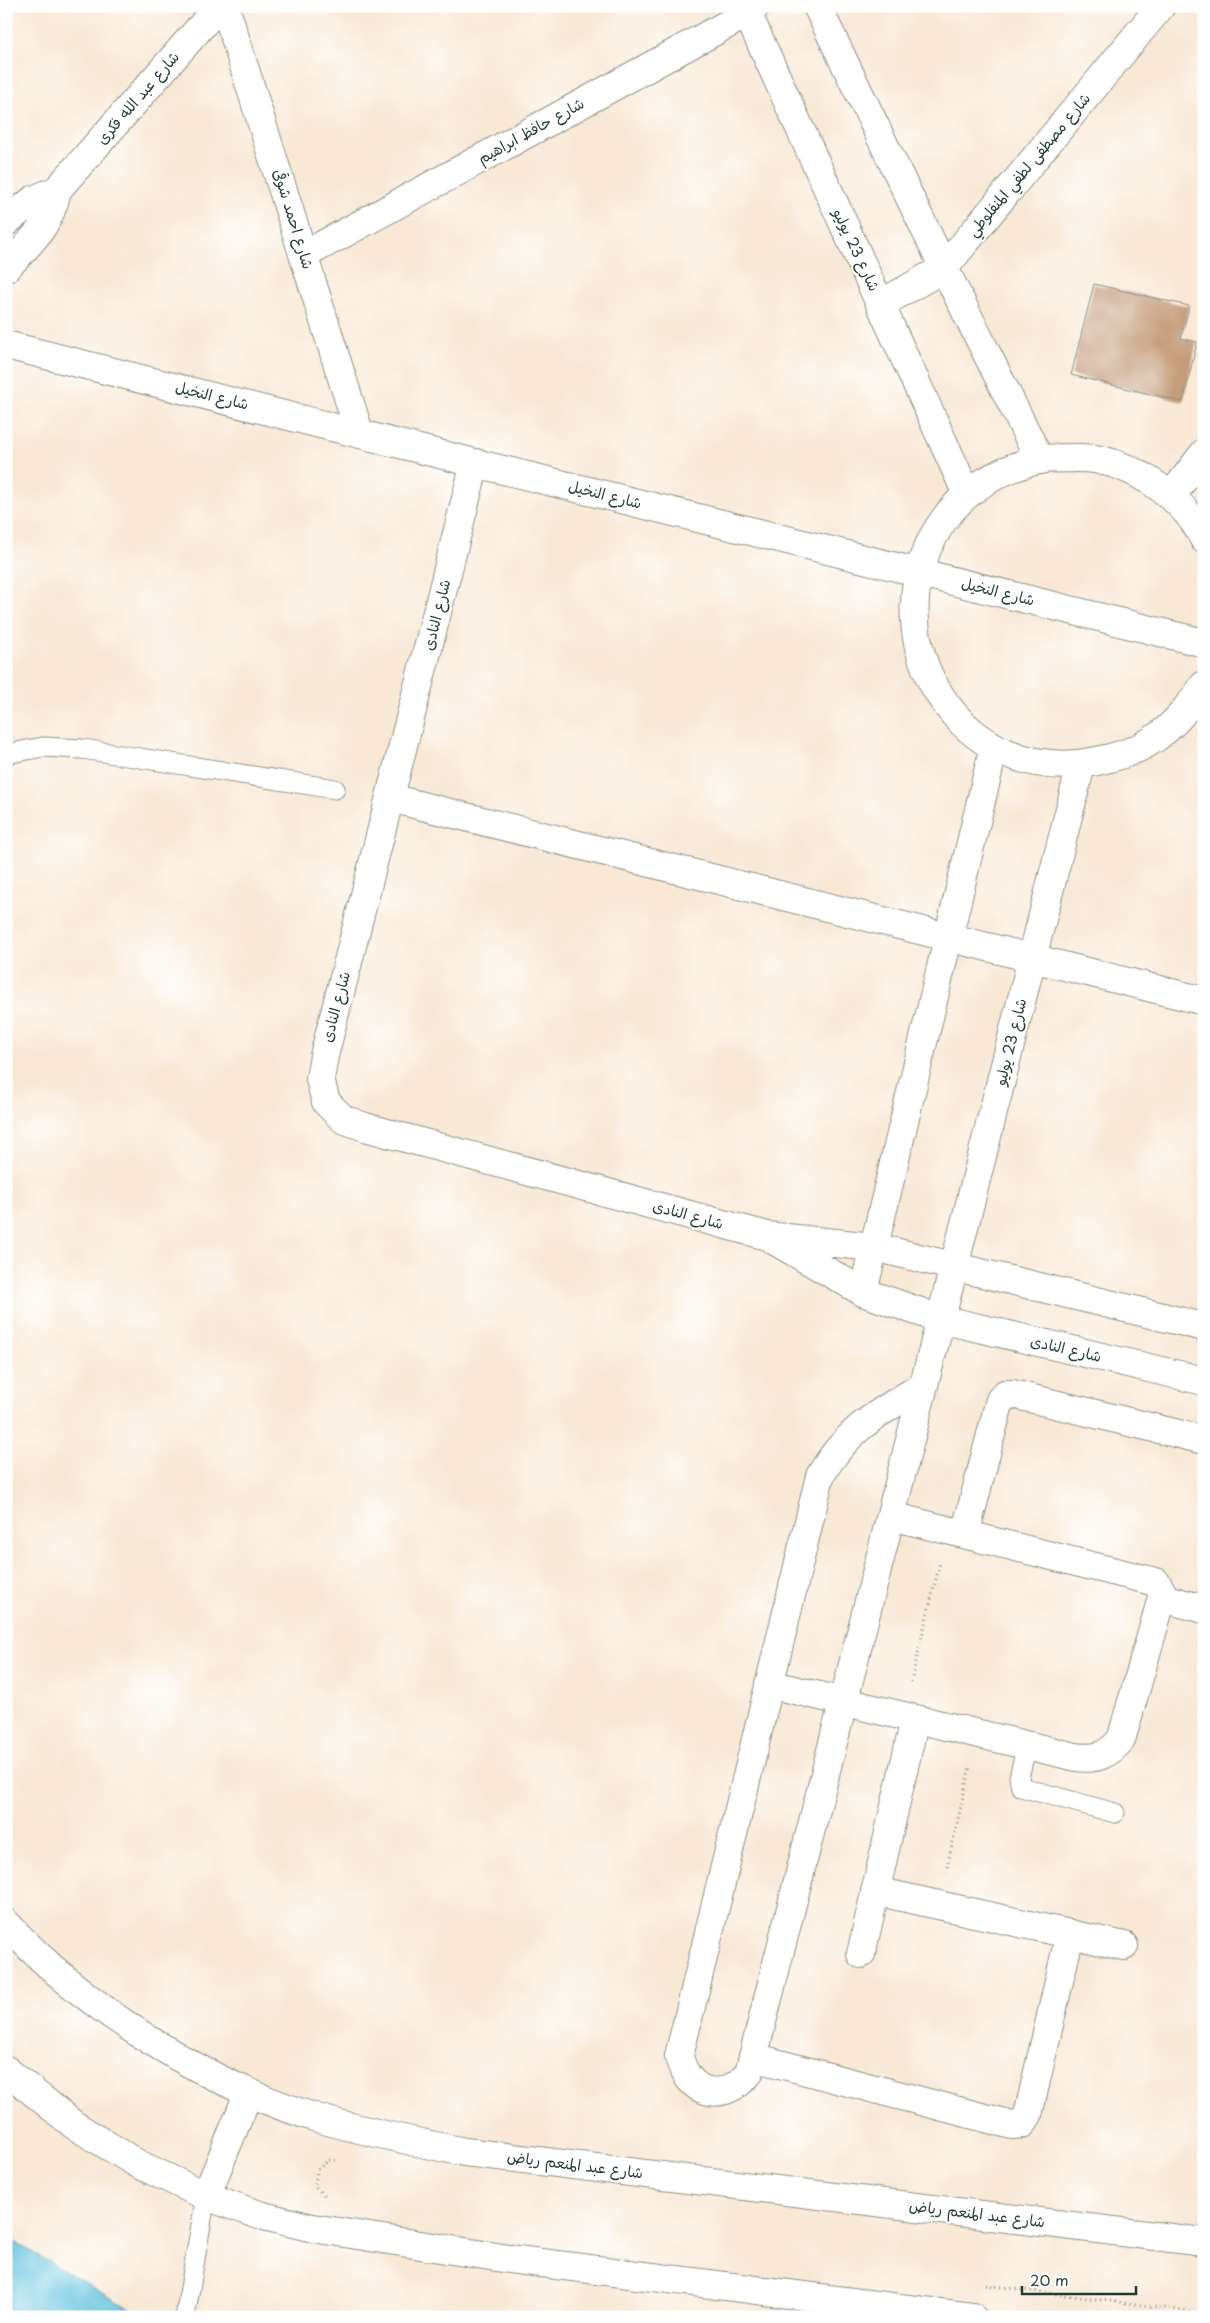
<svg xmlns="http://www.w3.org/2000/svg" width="1210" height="2323" font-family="'Playpen Sans','Playpen Sans Arabic',sans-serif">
<rect width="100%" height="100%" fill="#fff"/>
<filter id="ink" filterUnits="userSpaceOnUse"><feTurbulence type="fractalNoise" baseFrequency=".02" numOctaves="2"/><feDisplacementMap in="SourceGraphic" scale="10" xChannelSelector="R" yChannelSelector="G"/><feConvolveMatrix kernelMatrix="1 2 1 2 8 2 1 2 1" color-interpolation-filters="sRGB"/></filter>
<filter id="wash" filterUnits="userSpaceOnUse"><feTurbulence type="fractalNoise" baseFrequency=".0096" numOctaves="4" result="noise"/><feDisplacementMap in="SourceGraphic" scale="20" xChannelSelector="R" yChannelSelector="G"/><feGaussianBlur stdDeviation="1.12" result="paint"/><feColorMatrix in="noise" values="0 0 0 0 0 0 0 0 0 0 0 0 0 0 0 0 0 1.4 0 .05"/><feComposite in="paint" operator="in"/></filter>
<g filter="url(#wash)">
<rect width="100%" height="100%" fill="#f8e8d5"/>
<!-- water -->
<polygon fill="#5fc1dd" stroke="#3f7f88" points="6,2237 130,2309 172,2317 6,2317"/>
<g id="blocks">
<!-- building -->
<polygon fill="#c59d7c" points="1094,284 1189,306 1181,338 1197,342 1183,402 1071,375"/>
</g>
</g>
<g filter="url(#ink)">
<use href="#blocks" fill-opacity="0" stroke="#8c9284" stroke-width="1"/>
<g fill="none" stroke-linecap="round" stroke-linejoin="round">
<defs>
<g id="service">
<polyline points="6,754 43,747 83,749 335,789"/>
<polyline points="1027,1745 1019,1777 1021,1787 1115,1813"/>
<polyline points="185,2317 206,2196"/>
</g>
<g id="minor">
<polyline points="225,6 359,432"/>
<polyline points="744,6 967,494"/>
<polyline points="817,6 944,268 1040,460"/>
<polyline points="6,222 33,200 57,190"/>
<polyline points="304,255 748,13 756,6"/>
<path d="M6 268C31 242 50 226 57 190L219 6"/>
<polyline points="881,304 944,268 1161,6"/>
<polyline points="6,345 475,463 1204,643"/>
<polyline points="475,463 324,1056 320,1079 326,1102 343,1119 365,1127 767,1236 874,1247 1204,1327"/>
<polyline points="1171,496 1204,453"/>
<path d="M1204 539C1183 495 1125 456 1075 458 1063 459 1050 457 1038 460 998 469 961 492 939 527 867 640 964 790 1097 761 1117 757 1137 751 1154 739 1175 725 1189 706 1204 685"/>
<polyline points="390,798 1204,1001"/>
<polyline points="775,1241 863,1292 940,1319 1204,1381"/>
<polyline points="863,1292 994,747"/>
<path d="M924 1385 749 2073C723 2104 688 2095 679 2056L820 1476C848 1427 878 1414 924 1385Z"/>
<polyline points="924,1385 1081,765"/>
<polyline points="965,1534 1000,1400 1005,1394 1013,1394 1204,1440"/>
<polyline points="1162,1598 1204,1609"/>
<path d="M769 1684 1076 1757C1096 1760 1108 1755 1121 1740L1162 1598V1592L1156 1582 891 1516"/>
<polyline points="875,1891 1124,1946"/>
<polyline points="861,1954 915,1719"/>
<polyline points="753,2057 1012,2125 1022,2124 1028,2115 1070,1934"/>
</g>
<g id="trunk">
<path d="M6 1923C85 2009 206 2084 317 2118 366 2132 415 2142 465 2152L1204 2242"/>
<polyline points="6,2070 74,2125 138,2164 206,2196 259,2215 313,2228 509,2259 972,2317"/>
<polyline points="206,2196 249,2092"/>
</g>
</defs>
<!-- service casing -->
<use href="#service" stroke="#8c9284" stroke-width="21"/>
<!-- minor casing -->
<use href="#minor" stroke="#8c9284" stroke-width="30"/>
<!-- trunk casing -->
<use href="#trunk" stroke="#8c9284" stroke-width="30"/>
<!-- path -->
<g stroke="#8c9284" stroke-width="3" stroke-dasharray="1 4" stroke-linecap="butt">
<polyline points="911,1682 940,1562"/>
<polyline points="946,1872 970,1766"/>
<polyline points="324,2195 315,2187 317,2170 329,2160 335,2160"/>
<polyline points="986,2285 1204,2313"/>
</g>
<!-- service -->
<use href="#service" stroke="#fff" stroke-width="19"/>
<!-- minor -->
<use href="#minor" stroke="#fff" stroke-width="28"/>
<!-- trunk -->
<use href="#trunk" stroke="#fff" stroke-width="28"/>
</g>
</g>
<g text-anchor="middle" stroke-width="4" stroke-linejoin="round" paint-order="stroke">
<!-- street labels -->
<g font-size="15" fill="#1f3d34" stroke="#fff">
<text transform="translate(138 98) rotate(-49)" y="5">شارع عبد الله فكرى</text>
<text transform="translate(531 131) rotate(-29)" y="5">شارع حافظ ابراهيم</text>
<text transform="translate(1029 165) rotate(-50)" y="5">شارع مصطفى لطفي المنفلوطي</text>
<text transform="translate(293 219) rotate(73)" y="5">شارع احمد شوقى</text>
<text transform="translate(856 250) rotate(65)" y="5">شارع 23 يوليو</text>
<text transform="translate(212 396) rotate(14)" y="5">شارع النخيل</text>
<text transform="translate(605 495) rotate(14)" y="5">شارع النخيل</text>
<text transform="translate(998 592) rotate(14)" y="5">شارع النخيل</text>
<text transform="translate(437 615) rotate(-76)" y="5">شارع النادى</text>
<text transform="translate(336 1007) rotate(-75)" y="5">شارع النادى</text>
<text transform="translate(1011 1042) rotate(-76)" y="5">شارع 23 يوليو</text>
<text transform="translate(688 1215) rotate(15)" y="5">شارع النادى</text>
<text transform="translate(1066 1349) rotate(13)" y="5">شارع النادى</text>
<text transform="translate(575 2165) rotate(7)" y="5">شارع عبد المنعم رياض</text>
<text transform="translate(977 2214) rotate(7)" y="5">شارع عبد المنعم رياض</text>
</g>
</g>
<!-- margin -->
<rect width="1210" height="2323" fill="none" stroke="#fff" stroke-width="25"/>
<!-- scale -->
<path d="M1022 2286v8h114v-8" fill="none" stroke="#1f3d34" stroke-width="2.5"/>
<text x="1030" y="2286" font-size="15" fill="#1f3d34" stroke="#ffffff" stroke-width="4" paint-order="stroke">20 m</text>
</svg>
